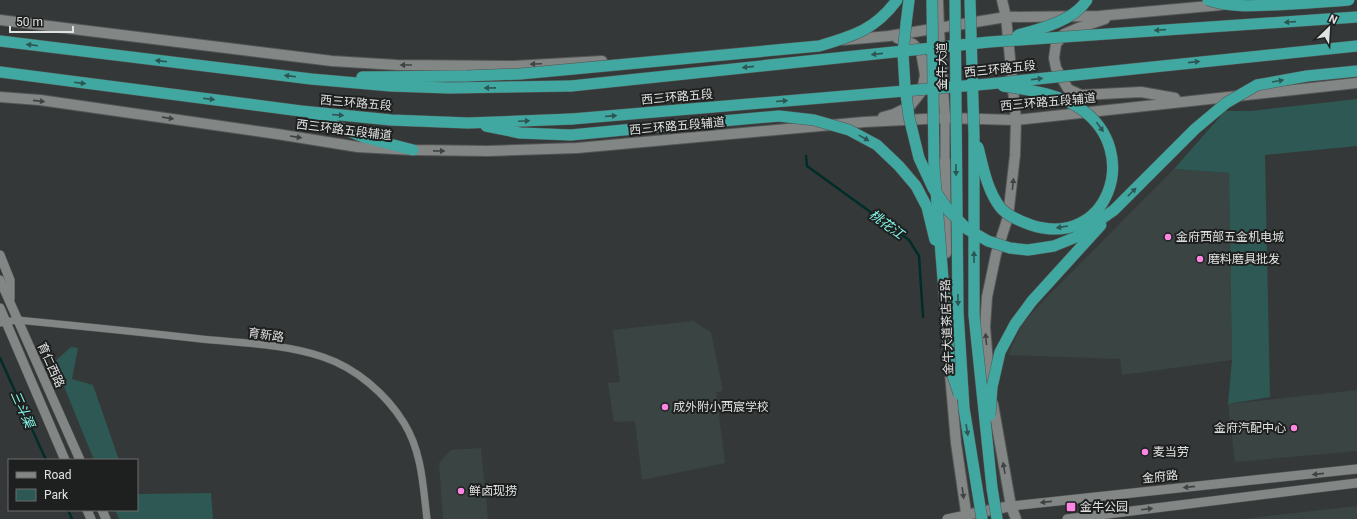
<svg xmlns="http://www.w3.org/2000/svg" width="1357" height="519" font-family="Roboto,'Noto Sans SC',sans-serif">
<rect width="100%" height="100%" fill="#353838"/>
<!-- built -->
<g fill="#394443">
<polygon points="1174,169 1229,173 1232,360 1122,375 1120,359 1008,355 1022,324 1043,301"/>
<polygon points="693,321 711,332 723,391 716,392 725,463 642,480 635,421 614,422 608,383 620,382 613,330"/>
<polygon points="1357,390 1357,451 1235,462 1228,404"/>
<polygon points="481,448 488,519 443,519 439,463 451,450"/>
<polygon points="1357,506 1357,519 1241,519"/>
</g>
<!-- green -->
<g fill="#2d5853">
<polygon points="1357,99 1357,146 1265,155 1270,397 1228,404 1232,360 1229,173 1174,169 1225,111 1251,111"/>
<polygon points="71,347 78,348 72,379 93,385 119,460 94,460 54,362"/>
<polygon points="211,493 213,519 119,519 115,510 137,510 137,494"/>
</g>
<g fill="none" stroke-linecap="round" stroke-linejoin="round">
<!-- stream -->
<g stroke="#012d29" stroke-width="2.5">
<polyline points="806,156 807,166 909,240 919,256 923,317"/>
<polyline points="0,358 46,460"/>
<polyline points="68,510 72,519"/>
</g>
<defs>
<path id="minor" d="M0 323 17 320C79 326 140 332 201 339 241 343 285 344 323 357 356 368 386 394 404 423 422 452 423 486 427 519"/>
<g id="tertiary">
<polyline points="945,118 945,161"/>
<polyline points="0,255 10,280 10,299"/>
<polyline points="0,280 80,460"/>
<polyline points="0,308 65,460"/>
<polyline points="1011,506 1357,469"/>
<polyline points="87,510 91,519"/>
<polyline points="102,510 106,519"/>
<polyline points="947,519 966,515"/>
<polyline points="1067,519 1357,483"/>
</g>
<g id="secondary">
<polyline points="938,0 939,29 945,118"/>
<polyline points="1105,19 1078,28 1064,34 1056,44 1054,58 1056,68 1068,89 1081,95 1141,92 1175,98"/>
<polyline points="0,20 332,61 397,65 514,66 602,61"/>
<polyline points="843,40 889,36 1006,17 1099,16 1221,5"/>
<polyline points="0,97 40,100 277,134 358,147 413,150 488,151 577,148 864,122 945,118 1016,120 1357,83"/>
<polyline points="883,117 894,114 910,106 922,91 925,75 921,52 913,44 897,38"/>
<polyline points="945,161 946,253"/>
<polyline points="950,373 956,443 967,519"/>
<polyline points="990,388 985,327 987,297 996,254 1008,217 1015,155 1016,120 1006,17 1002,0"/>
<polyline points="993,404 1011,506 1016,519"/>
<polyline points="966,515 1011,506"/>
</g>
<g id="trunk">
<polyline points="906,24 909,0"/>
<polyline points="0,41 311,79 391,86 449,88 571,86"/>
<polyline points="0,72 301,111 391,120 468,123 572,119"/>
<polyline points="362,77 466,76"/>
<polyline points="313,116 363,137 413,150"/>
<polyline points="486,126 520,133 571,135 634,129"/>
</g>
</defs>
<!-- minor casing -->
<use href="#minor" stroke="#545655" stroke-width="8"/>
<!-- tertiary casing -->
<use href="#tertiary" stroke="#545655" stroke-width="10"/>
<!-- secondary casing -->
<use href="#secondary" stroke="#545655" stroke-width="12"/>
<!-- trunk casing -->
<use href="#trunk" stroke="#545655" stroke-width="12"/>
<!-- minor -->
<use href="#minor" stroke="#828685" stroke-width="7"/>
<!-- tertiary -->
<use href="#tertiary" stroke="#828685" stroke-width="9"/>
<!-- secondary -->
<use href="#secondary" stroke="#828685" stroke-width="10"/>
<!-- trunk -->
<use href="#trunk" stroke="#40a8a0" stroke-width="11"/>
<defs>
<g id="trunk-bridge">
<polyline points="932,0 934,166 950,367 959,394"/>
<polyline points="955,0 958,312 964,408 982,519"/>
<polyline points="970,0 974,135 974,315 992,488 997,519"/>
<path d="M1208 0C1229 7 1250 6 1272 5 1298 4 1324 2 1349 0"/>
<polyline points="906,24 903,53 905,87 909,117 919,158 933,188 949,211 967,229 988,241 1010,248 1028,250 1054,246 1076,237 1114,210 1195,129 1226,103 1257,85 1307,76 1357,71"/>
<path d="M1018 35C1041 29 1073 21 1087 0"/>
<path d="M466 76 520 74 819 46C853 36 875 30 897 0"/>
<polyline points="571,86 989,42 1357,17"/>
<polyline points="572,119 988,84 1357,46"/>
<polyline points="634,129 779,116 814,120 849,130 877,145 899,166 916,186 927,207 935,240"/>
<path d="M978 147C983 167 987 190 1000 207 1007 216 1020 221 1031 225 1107 250 1143 152 1081 109 1058 93 1029 90 1003 86"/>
<polyline points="990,415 992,387 1000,352 1015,324 1032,301 1101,225"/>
</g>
</defs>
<!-- trunk-bridge casing -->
<use href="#trunk-bridge" stroke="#545655" stroke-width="12" stroke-linecap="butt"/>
<!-- trunk-bridge -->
<use href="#trunk-bridge" stroke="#40a8a0" stroke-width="11"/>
</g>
<!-- one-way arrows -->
<defs><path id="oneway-solid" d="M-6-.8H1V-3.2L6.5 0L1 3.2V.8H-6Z"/></defs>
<g fill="#2c5653">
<use href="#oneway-solid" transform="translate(1290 22) rotate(176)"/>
<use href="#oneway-solid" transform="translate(1160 30) rotate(176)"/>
<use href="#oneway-solid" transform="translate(32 45) rotate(-173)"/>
<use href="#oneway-solid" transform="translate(877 54) rotate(174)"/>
<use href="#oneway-solid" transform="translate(161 61) rotate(-173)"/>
<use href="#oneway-solid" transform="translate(1194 62) rotate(-6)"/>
<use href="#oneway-solid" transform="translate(748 67) rotate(174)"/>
<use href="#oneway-solid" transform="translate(290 76) rotate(-173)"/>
<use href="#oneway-solid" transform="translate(1037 79) rotate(-6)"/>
<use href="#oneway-solid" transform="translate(1278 81) rotate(-10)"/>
<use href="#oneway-solid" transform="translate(80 83) rotate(7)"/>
<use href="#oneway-solid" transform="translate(490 88) rotate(179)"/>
<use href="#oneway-solid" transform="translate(209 99) rotate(7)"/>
<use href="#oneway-solid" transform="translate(782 101) rotate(-5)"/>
<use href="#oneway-solid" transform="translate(338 115) rotate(5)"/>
<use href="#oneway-solid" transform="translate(611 116) rotate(-5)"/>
<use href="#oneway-solid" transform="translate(524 121) rotate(-2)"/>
<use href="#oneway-solid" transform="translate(1100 127) rotate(54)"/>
<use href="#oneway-solid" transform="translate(864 138) rotate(29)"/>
<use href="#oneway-solid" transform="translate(956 170) rotate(89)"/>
<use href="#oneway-solid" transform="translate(1132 192) rotate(-45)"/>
<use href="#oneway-solid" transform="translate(1062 227) rotate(171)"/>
<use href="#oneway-solid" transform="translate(974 257) rotate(-90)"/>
<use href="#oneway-solid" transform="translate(958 300) rotate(89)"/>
<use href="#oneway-solid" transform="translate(967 430) rotate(81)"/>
</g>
<g fill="#414343">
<use href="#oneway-solid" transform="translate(536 64) rotate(177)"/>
<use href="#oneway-solid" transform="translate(406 65) rotate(-180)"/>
<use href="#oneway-solid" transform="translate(39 101) rotate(6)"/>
<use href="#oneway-solid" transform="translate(168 118) rotate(8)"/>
<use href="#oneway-solid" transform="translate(296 137) rotate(9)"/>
<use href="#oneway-solid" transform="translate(439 151) rotate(1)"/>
<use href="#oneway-solid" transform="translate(1013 184) rotate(-84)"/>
<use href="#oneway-solid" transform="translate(986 339) rotate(-95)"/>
<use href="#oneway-solid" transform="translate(1004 468) rotate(-100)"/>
<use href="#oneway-solid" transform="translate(1318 474) rotate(174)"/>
<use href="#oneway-solid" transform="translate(1189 487) rotate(174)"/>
<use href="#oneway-solid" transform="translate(963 493) rotate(82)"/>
<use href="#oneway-solid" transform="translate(1046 502) rotate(174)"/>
<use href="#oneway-solid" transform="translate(1147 509) rotate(-7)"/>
</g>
<!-- markers -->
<g fill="#fd86e2" stroke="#1e1f1f" stroke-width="1.5">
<circle cx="1168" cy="237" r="4"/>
<circle cx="1200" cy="259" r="4"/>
<circle cx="665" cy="407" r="4"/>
<circle cx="1294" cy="428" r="4"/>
<circle cx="1145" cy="452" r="4"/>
<circle cx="461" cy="491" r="4"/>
<rect x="1066" y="502" width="10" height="10" rx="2"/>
</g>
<g text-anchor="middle" stroke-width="4" stroke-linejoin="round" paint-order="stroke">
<!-- street labels -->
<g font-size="12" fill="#e0e2e1" stroke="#1e1f1f">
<text transform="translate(942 66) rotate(-90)" y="4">金牛大道</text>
<text transform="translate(1000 69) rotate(-6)" y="4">西三环路五段</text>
<text transform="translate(677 97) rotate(-5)" y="4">西三环路五段</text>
<text transform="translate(1048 102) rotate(-5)" y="4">西三环路五段辅道</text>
<text transform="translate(356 103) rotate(5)" y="4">西三环路五段</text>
<text transform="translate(677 126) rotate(-5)" y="4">西三环路五段辅道</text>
<text transform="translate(344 130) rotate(7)" y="4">西三环路五段辅道</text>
<text transform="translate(947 327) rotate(-92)" y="4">金牛大道茶店子路</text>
<text transform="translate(266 335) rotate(8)" y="4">育新路</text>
<text transform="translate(51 365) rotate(66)" y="4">育仁西路</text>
<text transform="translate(1160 477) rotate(-6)" y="4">金府路</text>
</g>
<!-- poi labels -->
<g font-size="12" fill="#e0e2e1" stroke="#1e1f1f" text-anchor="start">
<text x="1176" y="241">金府西部五金机电城</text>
<text x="1208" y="263">磨料磨具批发</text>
<text x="673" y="411">成外附小西宸学校</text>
<text x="1286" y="432" text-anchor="end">金府汽配中心</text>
<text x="1153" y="456">麦当劳</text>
<text x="469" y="495">鲜卤现捞</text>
<text x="1080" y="511">金牛公园</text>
</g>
<!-- water labels -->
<g font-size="13" font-style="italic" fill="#84f7eb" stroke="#1e1f1f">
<text transform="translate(887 224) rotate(36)" y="5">桃花江</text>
<text transform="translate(23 409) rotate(66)" y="5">三斗渠</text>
</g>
</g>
<!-- legend -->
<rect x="8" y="459" width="130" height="52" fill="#1e1f1f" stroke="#6c6d6d"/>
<rect x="16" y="472" width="20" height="6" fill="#828685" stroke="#6c6d6d"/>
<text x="44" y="479" font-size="12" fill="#e0e2e1">Road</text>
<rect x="16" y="489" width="20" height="12" fill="#2d5853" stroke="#6c6d6d"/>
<text x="44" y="499" font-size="12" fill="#e0e2e1">Park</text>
<!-- north arrow -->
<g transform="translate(1329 28) rotate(25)" stroke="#1e1f1f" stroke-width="3" paint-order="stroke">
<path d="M0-3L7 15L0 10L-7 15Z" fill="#e0e2e1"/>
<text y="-6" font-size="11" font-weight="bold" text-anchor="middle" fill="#e0e2e1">N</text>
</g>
<!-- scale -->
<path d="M10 26v6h63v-6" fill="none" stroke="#e0e2e1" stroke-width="2"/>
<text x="16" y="26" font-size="12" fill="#e0e2e1" stroke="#1e1f1f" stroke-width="3" paint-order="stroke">50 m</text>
</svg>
